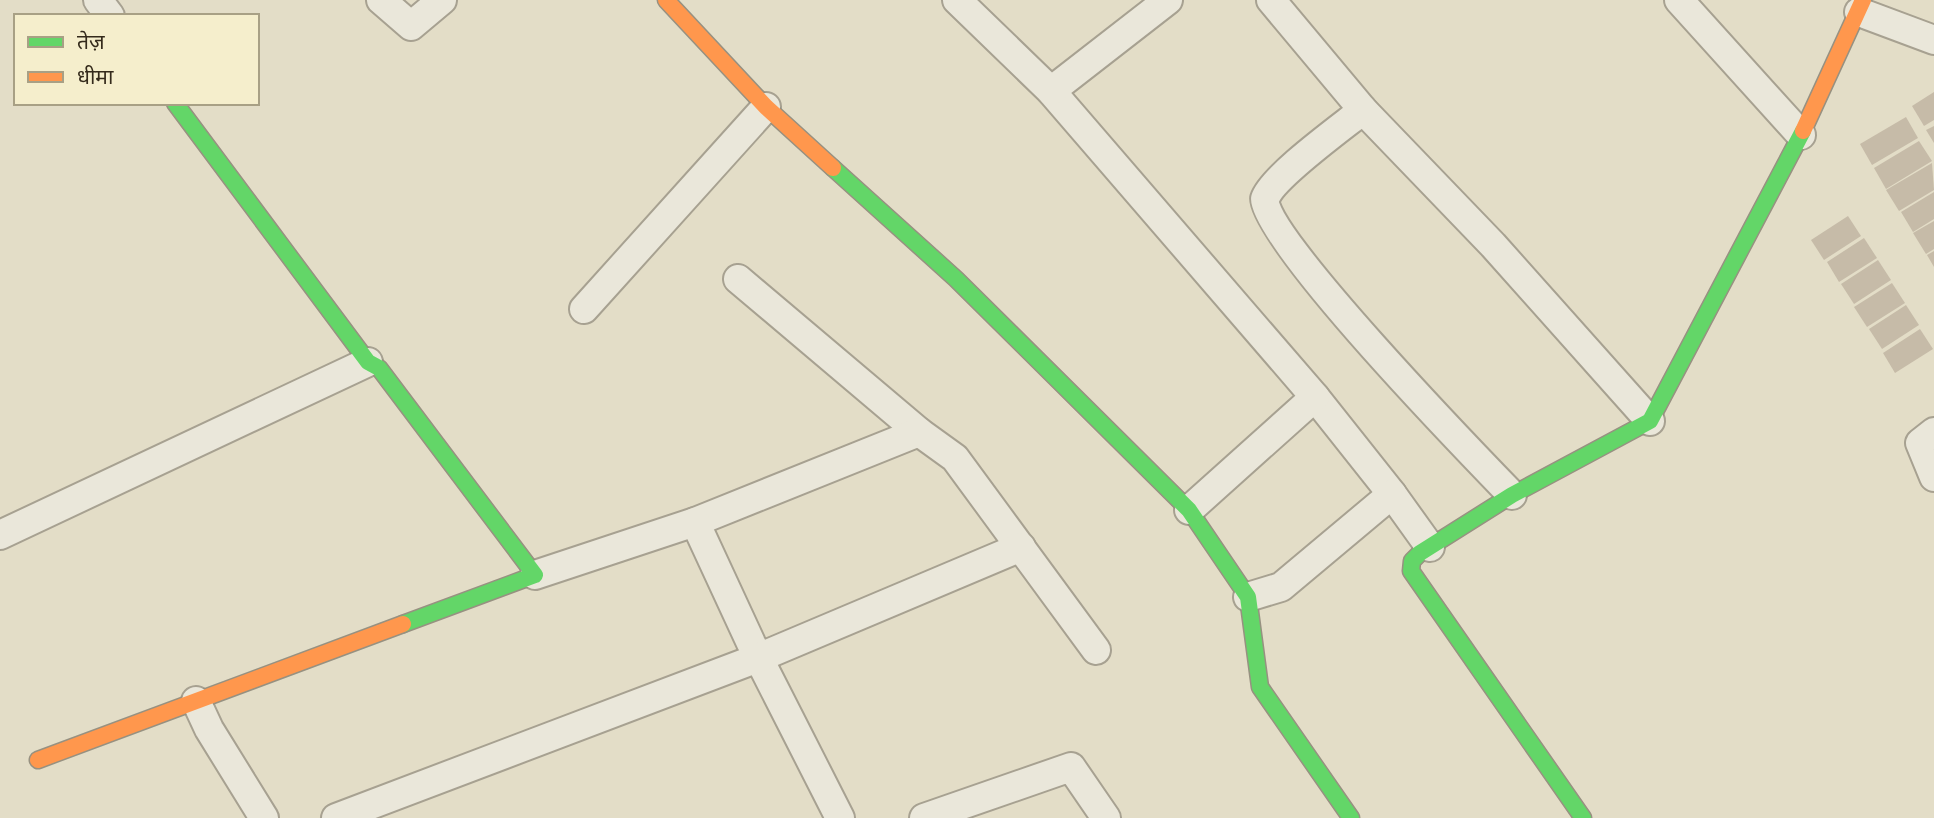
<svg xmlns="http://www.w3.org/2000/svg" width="1934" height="818" font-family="Lora,'Noto Sans Devanagari',serif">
<rect width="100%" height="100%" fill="#e3ddc7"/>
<!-- building -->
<g fill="#c6bba8">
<polygon points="1934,92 1934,120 1924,126 1912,106"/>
<polygon points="1906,117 1918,138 1872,165 1860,144"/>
<polygon points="1934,126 1934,143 1926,130"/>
<polygon points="1919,141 1932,161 1886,189 1874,168"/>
<polygon points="1932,163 1934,190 1899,211 1886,190"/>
<polygon points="1934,192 1934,219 1913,232 1901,212"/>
<polygon points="1848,216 1861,236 1824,260 1811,240"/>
<polygon points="1934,221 1934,249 1926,254 1913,233"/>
<polygon points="1864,238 1877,258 1839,282 1827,262"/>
<polygon points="1934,251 1934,267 1927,255"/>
<polygon points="1878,260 1891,280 1854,304 1841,284"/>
<polygon points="1892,283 1905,303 1867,327 1854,307"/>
<polygon points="1906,305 1919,325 1882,349 1869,329"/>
<polygon points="1920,329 1933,349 1895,373 1883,353"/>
</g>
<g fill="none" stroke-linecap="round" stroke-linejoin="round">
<defs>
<g id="street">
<polyline points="98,0 110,16"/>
<polyline points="381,0 411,26 442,0"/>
<polyline points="957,0 1051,91 1315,397 1392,494 1430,547"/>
<polyline points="1271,0 1363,110 1493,245 1650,421"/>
<polyline points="1679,0 1801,135"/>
<polyline points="1859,12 1934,40"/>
<polyline points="1051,91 1168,0"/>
<path d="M1363 110C1342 127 1272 177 1265 199 1256 231 1479 461 1512 495"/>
<polyline points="738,279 919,432"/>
<polyline points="584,309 766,107"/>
<polyline points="1934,432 1920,443 1934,477"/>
<polyline points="1189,510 1315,397"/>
<polyline points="695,522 919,432 955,458 1096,650"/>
<polyline points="0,535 368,362"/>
<polyline points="535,575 695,522 751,643 840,818"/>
<polyline points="1248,597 1281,587 1392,494"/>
<polyline points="196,701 209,729 264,818"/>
<polyline points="336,818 758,658 1021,547"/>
<polyline points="924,818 1071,767 1106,818"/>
</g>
<g id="fast">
<polyline points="175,103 368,362 379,368 535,575 403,624"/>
<polyline points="833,168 956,279 1189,510 1248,597 1260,687 1351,818"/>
<polyline points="1583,818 1411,571 1412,561 1420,553 1512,495 1650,421 1803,131"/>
</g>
<g id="slow">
<polyline points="666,0 766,107 833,168"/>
<polyline points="1803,131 1863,0"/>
<polyline points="38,760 403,624"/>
</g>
</defs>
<!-- street casing -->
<use href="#street" stroke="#a7a191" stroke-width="32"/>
<!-- fast casing -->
<use href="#fast" stroke="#979181" stroke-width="19"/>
<!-- slow casing -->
<use href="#slow" stroke="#979181" stroke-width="19"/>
<!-- street -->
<use href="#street" stroke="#eae7da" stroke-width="28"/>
<!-- fast -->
<use href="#fast" stroke="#63d668" stroke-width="16"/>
<!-- slow -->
<use href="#slow" stroke="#ff974d" stroke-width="16"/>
</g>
<!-- legend -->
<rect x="14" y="14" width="245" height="91" fill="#f5eecc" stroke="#a8a085" stroke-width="2"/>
<rect x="28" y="37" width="35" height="10" fill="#63d668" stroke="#a8a085" stroke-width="2"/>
<text x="77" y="49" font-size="21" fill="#342a1b">तेज़</text>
<rect x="28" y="72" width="35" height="10" fill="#ff974d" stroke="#a8a085" stroke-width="2"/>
<text x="77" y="84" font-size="21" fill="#342a1b">धीमा</text>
</svg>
